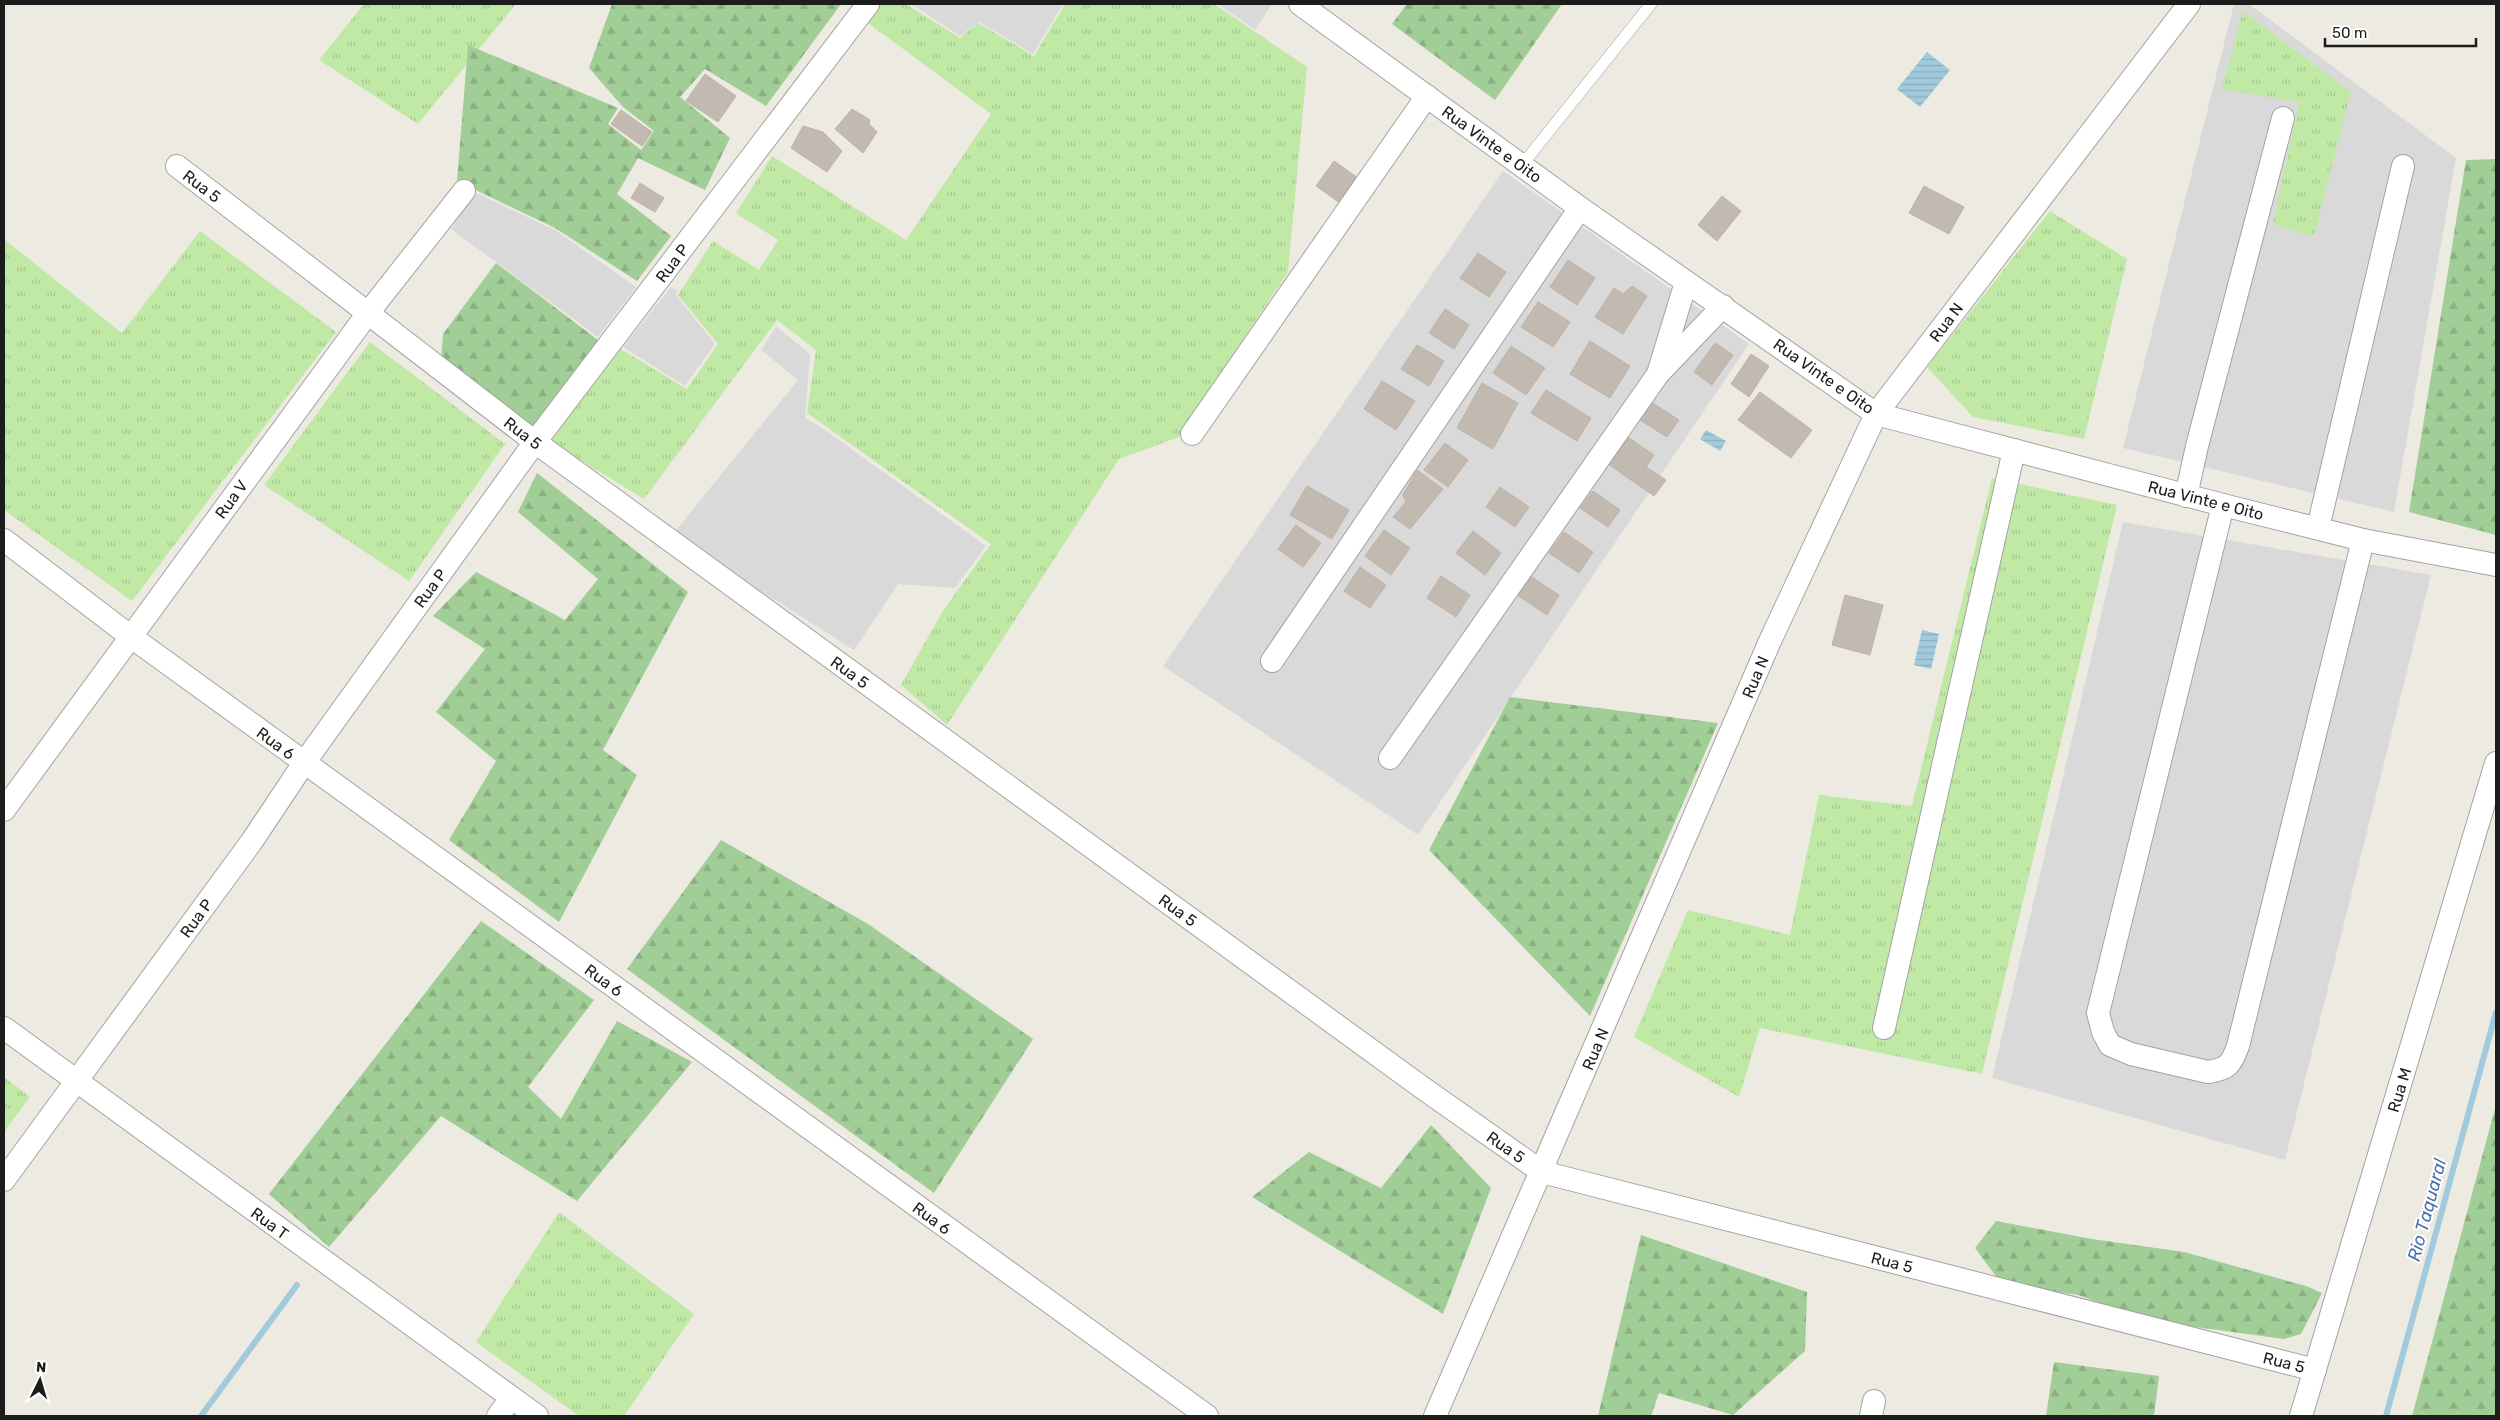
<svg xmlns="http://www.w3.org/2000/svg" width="2500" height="1420" font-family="Rubik,sans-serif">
<defs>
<pattern id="grass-tufts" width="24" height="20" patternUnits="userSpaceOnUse" patternTransform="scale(1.25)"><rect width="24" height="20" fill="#c1e9a6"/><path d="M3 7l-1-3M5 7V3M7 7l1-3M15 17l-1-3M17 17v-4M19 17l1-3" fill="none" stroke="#a5c78e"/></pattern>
<pattern id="forest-firs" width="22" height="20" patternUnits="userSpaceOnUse" patternTransform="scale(1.25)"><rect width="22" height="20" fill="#a1cd96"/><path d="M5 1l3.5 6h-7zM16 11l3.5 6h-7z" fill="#8aaf81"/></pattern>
<pattern id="water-rules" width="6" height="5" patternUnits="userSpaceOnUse" patternTransform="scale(1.25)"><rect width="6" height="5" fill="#a1cadc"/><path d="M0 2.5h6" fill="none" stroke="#8aadbc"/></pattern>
</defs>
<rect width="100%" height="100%" fill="#edeae1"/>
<!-- residential -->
<g fill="#dad9d9">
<polygon points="911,4 1063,4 1033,54 979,22 960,36"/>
<polygon points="1218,4 1272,4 1255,30"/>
<polygon points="2234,4 2249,4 2456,158 2394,512 2123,448"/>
<polygon points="1503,171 1749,344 1418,835 1163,666"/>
<polygon points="476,193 555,230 636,287 598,337 451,229"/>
<polygon points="671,287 678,291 676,295 715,344 685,386 623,347"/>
<polygon points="776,326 810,354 805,418 818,425 986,546 955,588 898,584 854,650 672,535 798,380 761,350"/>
<polygon points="2123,522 2431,575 2285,1160 1992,1078"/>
</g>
<!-- grass -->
<g fill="url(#grass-tufts)">
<polygon points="364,4 516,4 418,124 319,60"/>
<polygon points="881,4 906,4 960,38 978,23 1034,56 1065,4 1214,4 1307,67 1288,272 1179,437 1119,459 947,725 901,685 944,609 991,544 807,413 816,350 777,320 644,499 549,441 619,348 687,389 718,344 678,295 713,241 759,270 778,240 736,213 772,156 906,240 991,114 868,23"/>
<polygon points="2243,11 2351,92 2314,237 2273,224 2299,102 2222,89"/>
<polygon points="2050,211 2127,259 2084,439 1973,417 1927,367"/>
<polygon points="200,231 336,332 132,601 4,510 4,239 122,333"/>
<polygon points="370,342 505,444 409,581 264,485"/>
<polygon points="1992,478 2117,505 1982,1074 1760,1028 1739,1097 1634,1037 1688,910 1790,935 1819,795 1912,806"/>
<polygon points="4,1077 30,1097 4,1132"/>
<polygon points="559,1212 694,1314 624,1416 579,1416 476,1342"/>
</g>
<!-- forest -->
<g fill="url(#forest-firs)">
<polygon points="612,4 841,4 766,106 705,69 680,97 730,138 705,190 638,158 617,194 671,236 637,281 555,228 457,181 468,45 618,108 608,124 641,150 654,131 623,107 589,68"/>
<polygon points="1407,4 1562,4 1495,100 1392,24"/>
<polygon points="2496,159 2496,535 2409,512 2466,160"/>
<polygon points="496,263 598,340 529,432 441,361 443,334"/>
<polygon points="537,473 688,592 603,750 637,775 559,922 449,840 496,761 436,712 485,649 433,616 476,572 565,620 598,579 518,512"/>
<polygon points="1510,697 1718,723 1590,1016 1429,850"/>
<polygon points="721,840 868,924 1033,1039 934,1193 627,969"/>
<polygon points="481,921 594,1000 528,1087 561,1119 617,1021 692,1062 577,1201 441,1116 329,1247 269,1194"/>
<polygon points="2496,1105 2496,1416 2412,1416"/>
<polygon points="1431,1125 1491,1188 1443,1314 1252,1197 1309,1152 1381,1188"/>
<polygon points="1996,1221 2092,1239 2184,1252 2306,1286 2322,1293 2301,1334 2284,1339 2151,1321 2078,1295 2001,1283 1975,1248"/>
<polygon points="1641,1235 1807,1292 1805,1351 1733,1415 1659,1393 1651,1416 1598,1416"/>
<polygon points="2054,1362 2159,1376 2154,1416 2046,1416"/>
</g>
<!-- water -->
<g fill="url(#water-rules)">
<polygon points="1927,52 1950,70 1920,107 1897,89"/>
<polygon points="1706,430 1726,441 1720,451 1700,439"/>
<polygon points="1922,630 1939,634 1931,669 1914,665"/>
</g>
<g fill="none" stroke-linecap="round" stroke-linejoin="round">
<!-- stream -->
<g stroke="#a1cadc" stroke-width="6">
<polyline points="201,1416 297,1285"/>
<polyline points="2386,1416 2496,1012"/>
</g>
</g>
<!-- building -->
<g fill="#c2bab1" stroke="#bfb2a4">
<polygon points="705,74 736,96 718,122 686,101"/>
<polygon points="852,109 870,120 869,124 877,132 863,153 835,129"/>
<polygon points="621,110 652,132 642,146 611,124"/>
<polygon points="803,126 823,132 842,151 827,172 791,148"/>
<polygon points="1334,161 1358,178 1340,203 1316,186"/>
<polygon points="640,183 664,198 655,212 631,198"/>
<polygon points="1924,186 1964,207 1949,234 1909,213"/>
<polygon points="1722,196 1741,211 1717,241 1698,225"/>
<polygon points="1478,253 1506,272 1489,297 1460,278"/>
<polygon points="1568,260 1595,278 1577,305 1550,287"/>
<polygon points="1632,286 1647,296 1623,334 1595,317 1614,288 1623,294"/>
<polygon points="1538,302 1570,322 1553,347 1521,327"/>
<polygon points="1445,309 1469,325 1454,349 1429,333"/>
<polygon points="1590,341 1630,366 1610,398 1570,374"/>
<polygon points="1715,343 1733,355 1712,385 1694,372"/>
<polygon points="1417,345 1444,361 1429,386 1401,369"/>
<polygon points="1511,346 1545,368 1526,395 1493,373"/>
<polygon points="1751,354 1769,366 1749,397 1731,384"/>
<polygon points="1382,381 1415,401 1396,430 1364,409"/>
<polygon points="1482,383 1518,403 1493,449 1457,428"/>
<polygon points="1546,390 1591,418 1577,441 1531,413"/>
<polygon points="1760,392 1812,430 1791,458 1738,420"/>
<polygon points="1651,402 1679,420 1667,437 1640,420"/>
<polygon points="1626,436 1654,455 1646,467 1666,480 1654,496 1608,464"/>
<polygon points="1445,443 1468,460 1448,487 1424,470"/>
<polygon points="1417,470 1443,489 1410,529 1393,517 1406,502 1403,495"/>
<polygon points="1307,486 1349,510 1332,539 1290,515"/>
<polygon points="1500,487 1529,507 1515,527 1486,507"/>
<polygon points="1593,491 1620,510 1608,527 1580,508"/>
<polygon points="1296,525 1321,543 1303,567 1278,549"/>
<polygon points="1384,530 1410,548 1391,575 1365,556"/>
<polygon points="1473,531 1501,553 1485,575 1456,553"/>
<polygon points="1564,532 1593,552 1579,573 1549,553"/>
<polygon points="1360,567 1386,585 1370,608 1344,591"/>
<polygon points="1441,576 1470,595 1456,617 1427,598"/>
<polygon points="1530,576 1559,595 1547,615 1517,595"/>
<polygon points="1845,595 1883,605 1870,655 1832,645"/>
</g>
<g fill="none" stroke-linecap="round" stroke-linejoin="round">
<defs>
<polyline id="service" points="1522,165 1651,4"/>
<g id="minor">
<polyline points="1300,4 1580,208 1876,414 2223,505 2363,540 2496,565"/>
<polyline points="177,166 535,442 1420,1086 1542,1172 2315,1370"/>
<polyline points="1660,372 1723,306"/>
<polyline points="1192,434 1427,96"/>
<polyline points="2186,496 2197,446 2283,118"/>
<path d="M2223 505 2098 1013 2103 1032 2110 1045 2131 1054 2208 1072C2228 1069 2231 1065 2238 1046L2363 540"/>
<polyline points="2318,528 2403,166"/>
<polyline points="4,540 130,636 1207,1416"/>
<polyline points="1272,661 1580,208"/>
<polyline points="1390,758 1658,374 1686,282"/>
<polyline points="4,810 368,313 464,191"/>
<polyline points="4,1028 537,1416"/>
<polyline points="1884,1028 2014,450"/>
<polyline points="4,1180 252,841 304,763 535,442 868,4"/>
<polyline points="498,1416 511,1398"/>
<polyline points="1435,1416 1770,641 1876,414 2189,4"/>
<polyline points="1871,1416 1874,1401"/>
<polyline points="2301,1416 2496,763"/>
</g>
</defs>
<!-- service casing -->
<use href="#service" stroke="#a3a3a3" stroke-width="12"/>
<!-- minor casing -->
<use href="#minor" stroke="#a3a3a3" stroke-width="24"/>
<!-- service -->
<use href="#service" stroke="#fff" stroke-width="11"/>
<!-- minor -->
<use href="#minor" stroke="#fff" stroke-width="22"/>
</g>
<g text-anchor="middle" stroke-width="4" stroke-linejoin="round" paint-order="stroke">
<!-- street labels -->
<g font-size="16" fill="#1c1c1c" stroke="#fff">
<text transform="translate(1492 144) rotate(36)" y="6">Rua Vinte e Oito</text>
<text transform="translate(202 186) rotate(37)" y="6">Rua 5</text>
<text transform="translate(672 263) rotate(-53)" y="6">Rua P</text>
<text transform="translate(1946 322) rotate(-53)" y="6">Rua N</text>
<text transform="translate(1824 376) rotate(35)" y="6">Rua Vinte e Oito</text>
<text transform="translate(523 433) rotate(37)" y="6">Rua 5</text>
<text transform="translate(231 499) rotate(-54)" y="6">Rua V</text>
<text transform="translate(2206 500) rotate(14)" y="6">Rua Vinte e Oito</text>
<text transform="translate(430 588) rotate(-54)" y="6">Rua P</text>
<text transform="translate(850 672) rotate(36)" y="6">Rua 5</text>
<text transform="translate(1755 677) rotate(-67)" y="6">Rua N</text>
<text transform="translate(276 743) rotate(36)" y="6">Rua 6</text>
<text transform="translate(1178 910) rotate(36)" y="6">Rua 5</text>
<text transform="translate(196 918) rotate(-54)" y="6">Rua P</text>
<text transform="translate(604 980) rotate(36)" y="6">Rua 6</text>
<text transform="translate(1595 1049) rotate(-67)" y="6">Rua N</text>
<text transform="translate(2399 1090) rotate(-73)" y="6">Rua M</text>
<text transform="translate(1506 1147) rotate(35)" y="6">Rua 5</text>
<text transform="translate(932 1218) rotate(36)" y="6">Rua 6</text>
<text transform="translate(270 1223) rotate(36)" y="6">Rua T</text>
<text transform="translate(1892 1262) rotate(14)" y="6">Rua 5</text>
<text transform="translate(2284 1362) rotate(14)" y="6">Rua 5</text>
</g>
<!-- water labels -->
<g font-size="18" font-style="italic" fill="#4972ab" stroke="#fff">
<text transform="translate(2427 1210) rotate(-75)" y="6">Rio Taquaral</text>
</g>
</g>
<!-- border -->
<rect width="2500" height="1420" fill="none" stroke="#1c1c1c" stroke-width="10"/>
<!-- north arrow -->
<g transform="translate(40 1380) rotate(5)" stroke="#ffffff" stroke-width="4" paint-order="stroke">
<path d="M0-4L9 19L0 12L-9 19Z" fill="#1c1c1c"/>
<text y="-8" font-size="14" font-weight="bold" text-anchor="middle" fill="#1c1c1c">N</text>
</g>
<!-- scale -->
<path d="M2325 38v8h151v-8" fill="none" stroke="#1c1c1c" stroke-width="2.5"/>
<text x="2332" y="38" font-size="15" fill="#1c1c1c" stroke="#ffffff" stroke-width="4" paint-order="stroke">50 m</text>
</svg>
